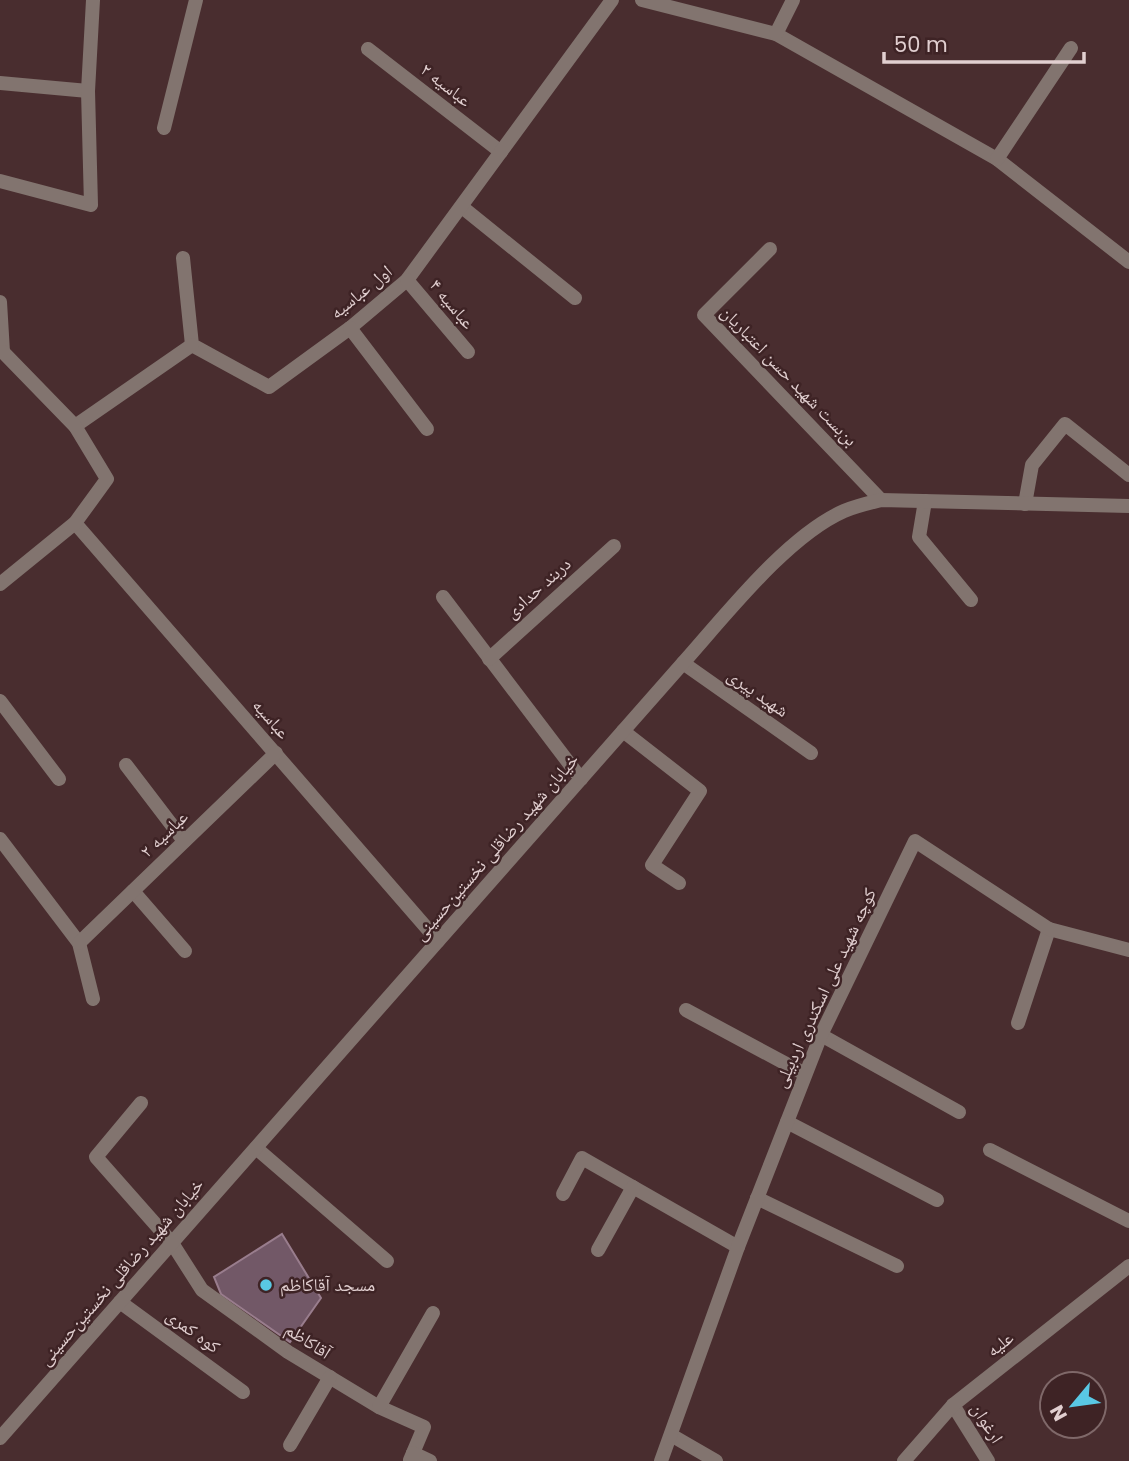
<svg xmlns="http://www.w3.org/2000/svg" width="1129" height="1461" font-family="Poppins,'Noto Naskh Arabic',sans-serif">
<rect width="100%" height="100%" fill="#492d2f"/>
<!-- building -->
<polygon fill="#725867" stroke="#997d8d" stroke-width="2" points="282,1234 321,1298 290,1342 221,1294 214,1277"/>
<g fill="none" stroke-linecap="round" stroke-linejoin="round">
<!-- street -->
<g stroke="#82746f" stroke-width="14">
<polyline points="642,0 776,34 997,159 1129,262"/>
<polyline points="776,34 793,0"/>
<polyline points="368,49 501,152"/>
<polyline points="0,83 88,91"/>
<polyline points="164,128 196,0"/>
<polyline points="997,159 1071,48"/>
<polyline points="0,181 91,205 88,91 93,0"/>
<polyline points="462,207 575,298"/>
<polyline points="770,249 704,315 881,500"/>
<polyline points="183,258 192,345 269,387 350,328 407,280 612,0"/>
<polyline points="407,280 468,352"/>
<polyline points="0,302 3,352"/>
<polyline points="350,328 427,429"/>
<polyline points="75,426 192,345"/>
<polyline points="925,501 919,537 971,600"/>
<polyline points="1025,504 1032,465 1065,424 1129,475"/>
<polyline points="75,523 438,941"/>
<polyline points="0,584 75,523 107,479 75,426 3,352"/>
<polyline points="443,597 581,779"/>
<polyline points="489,659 614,546"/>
<polyline points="683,663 811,753"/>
<polyline points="0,701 59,779"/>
<polyline points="623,731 700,791 652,865 679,883"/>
<polyline points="126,765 184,841"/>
<polyline points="0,839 79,943 93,999"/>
<polyline points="133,891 185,951"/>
<polyline points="79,943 276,753"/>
<polyline points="686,1010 805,1074"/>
<polyline points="1018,1023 1049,929"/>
<polyline points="821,1035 959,1112"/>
<polyline points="141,1103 96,1157 172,1243 202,1290 288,1352 379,1407 424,1427 413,1453"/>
<polyline points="787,1122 937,1200"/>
<polyline points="256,1148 387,1261"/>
<polyline points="990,1150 1129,1221"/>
<polyline points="563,1194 582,1158 738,1247"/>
<polyline points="757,1198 897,1266"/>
<polyline points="598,1250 633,1187"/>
<polyline points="120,1302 243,1392"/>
<polyline points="953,1405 988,1461"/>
<polyline points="379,1407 433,1313"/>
<polyline points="671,1435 716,1461"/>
<path d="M0 1438 683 663C725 616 787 536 844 511 856 506 869 503 881 500L1129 506"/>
<polyline points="290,1445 330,1377"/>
<polyline points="410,1460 413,1453 430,1461"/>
<polyline points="661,1461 738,1247 821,1035 915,841 1049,929 1129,950"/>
<polyline points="904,1461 953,1405 1129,1266"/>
</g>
</g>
<!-- markers -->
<circle fill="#59c8e4" stroke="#3e2325" stroke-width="2.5" cx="266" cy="1285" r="7"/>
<g text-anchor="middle" stroke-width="5" stroke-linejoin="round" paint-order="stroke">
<!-- street labels -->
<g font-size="18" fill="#e1cfd0" stroke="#3e2325">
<text transform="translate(446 85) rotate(38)" y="6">عباسیه ۲</text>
<text transform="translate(361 292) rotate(-39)" y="6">اول عباسیه</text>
<text transform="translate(452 304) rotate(50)" y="6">عباسیه ۴</text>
<text transform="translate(789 376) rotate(46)" y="6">بن‌بست شهید حسن اعتباریان</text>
<text transform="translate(538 588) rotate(-42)" y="6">دربند حدادی</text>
<text transform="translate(758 693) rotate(35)" y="6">شهید پیری</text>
<text transform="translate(271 719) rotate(49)" y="6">عباسیه</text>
<text transform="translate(164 834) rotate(-44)" y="6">عباسیه ۲</text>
<text transform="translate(496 847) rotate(-49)" y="6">خیابان شهید رضاقلی نخستین‌حسینی</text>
<text transform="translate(825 988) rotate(-65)" y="6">کوچه شهید علی اسکندری اردبیلی</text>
<text transform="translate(121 1272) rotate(-49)" y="6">خیابان شهید رضاقلی نخستین‌حسینی</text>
<text transform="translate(193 1331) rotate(36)" y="6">کوه کمری</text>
<text transform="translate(308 1341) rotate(33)" y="6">آقاکاظم</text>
<text transform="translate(1000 1344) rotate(-38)" y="6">علیه</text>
<text transform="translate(987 1423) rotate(58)" y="6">ارغوان</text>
</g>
<!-- poi labels -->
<g font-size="18" fill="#e1cfd0" stroke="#3e2325" text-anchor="start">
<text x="280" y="1291">مسجد آقاکاظم</text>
</g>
</g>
<!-- north arrow -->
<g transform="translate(1073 1405) rotate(241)"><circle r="33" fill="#3e2325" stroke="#7f6869" stroke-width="2"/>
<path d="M0-5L12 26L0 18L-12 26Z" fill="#59c8e4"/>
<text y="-10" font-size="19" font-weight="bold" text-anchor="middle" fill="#e1cfd0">N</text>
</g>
<!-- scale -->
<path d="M884 52v10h200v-10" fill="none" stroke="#e1cfd0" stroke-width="3.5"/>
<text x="894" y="52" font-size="21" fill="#e1cfd0" stroke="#3e2325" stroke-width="5" paint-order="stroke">50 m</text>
</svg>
